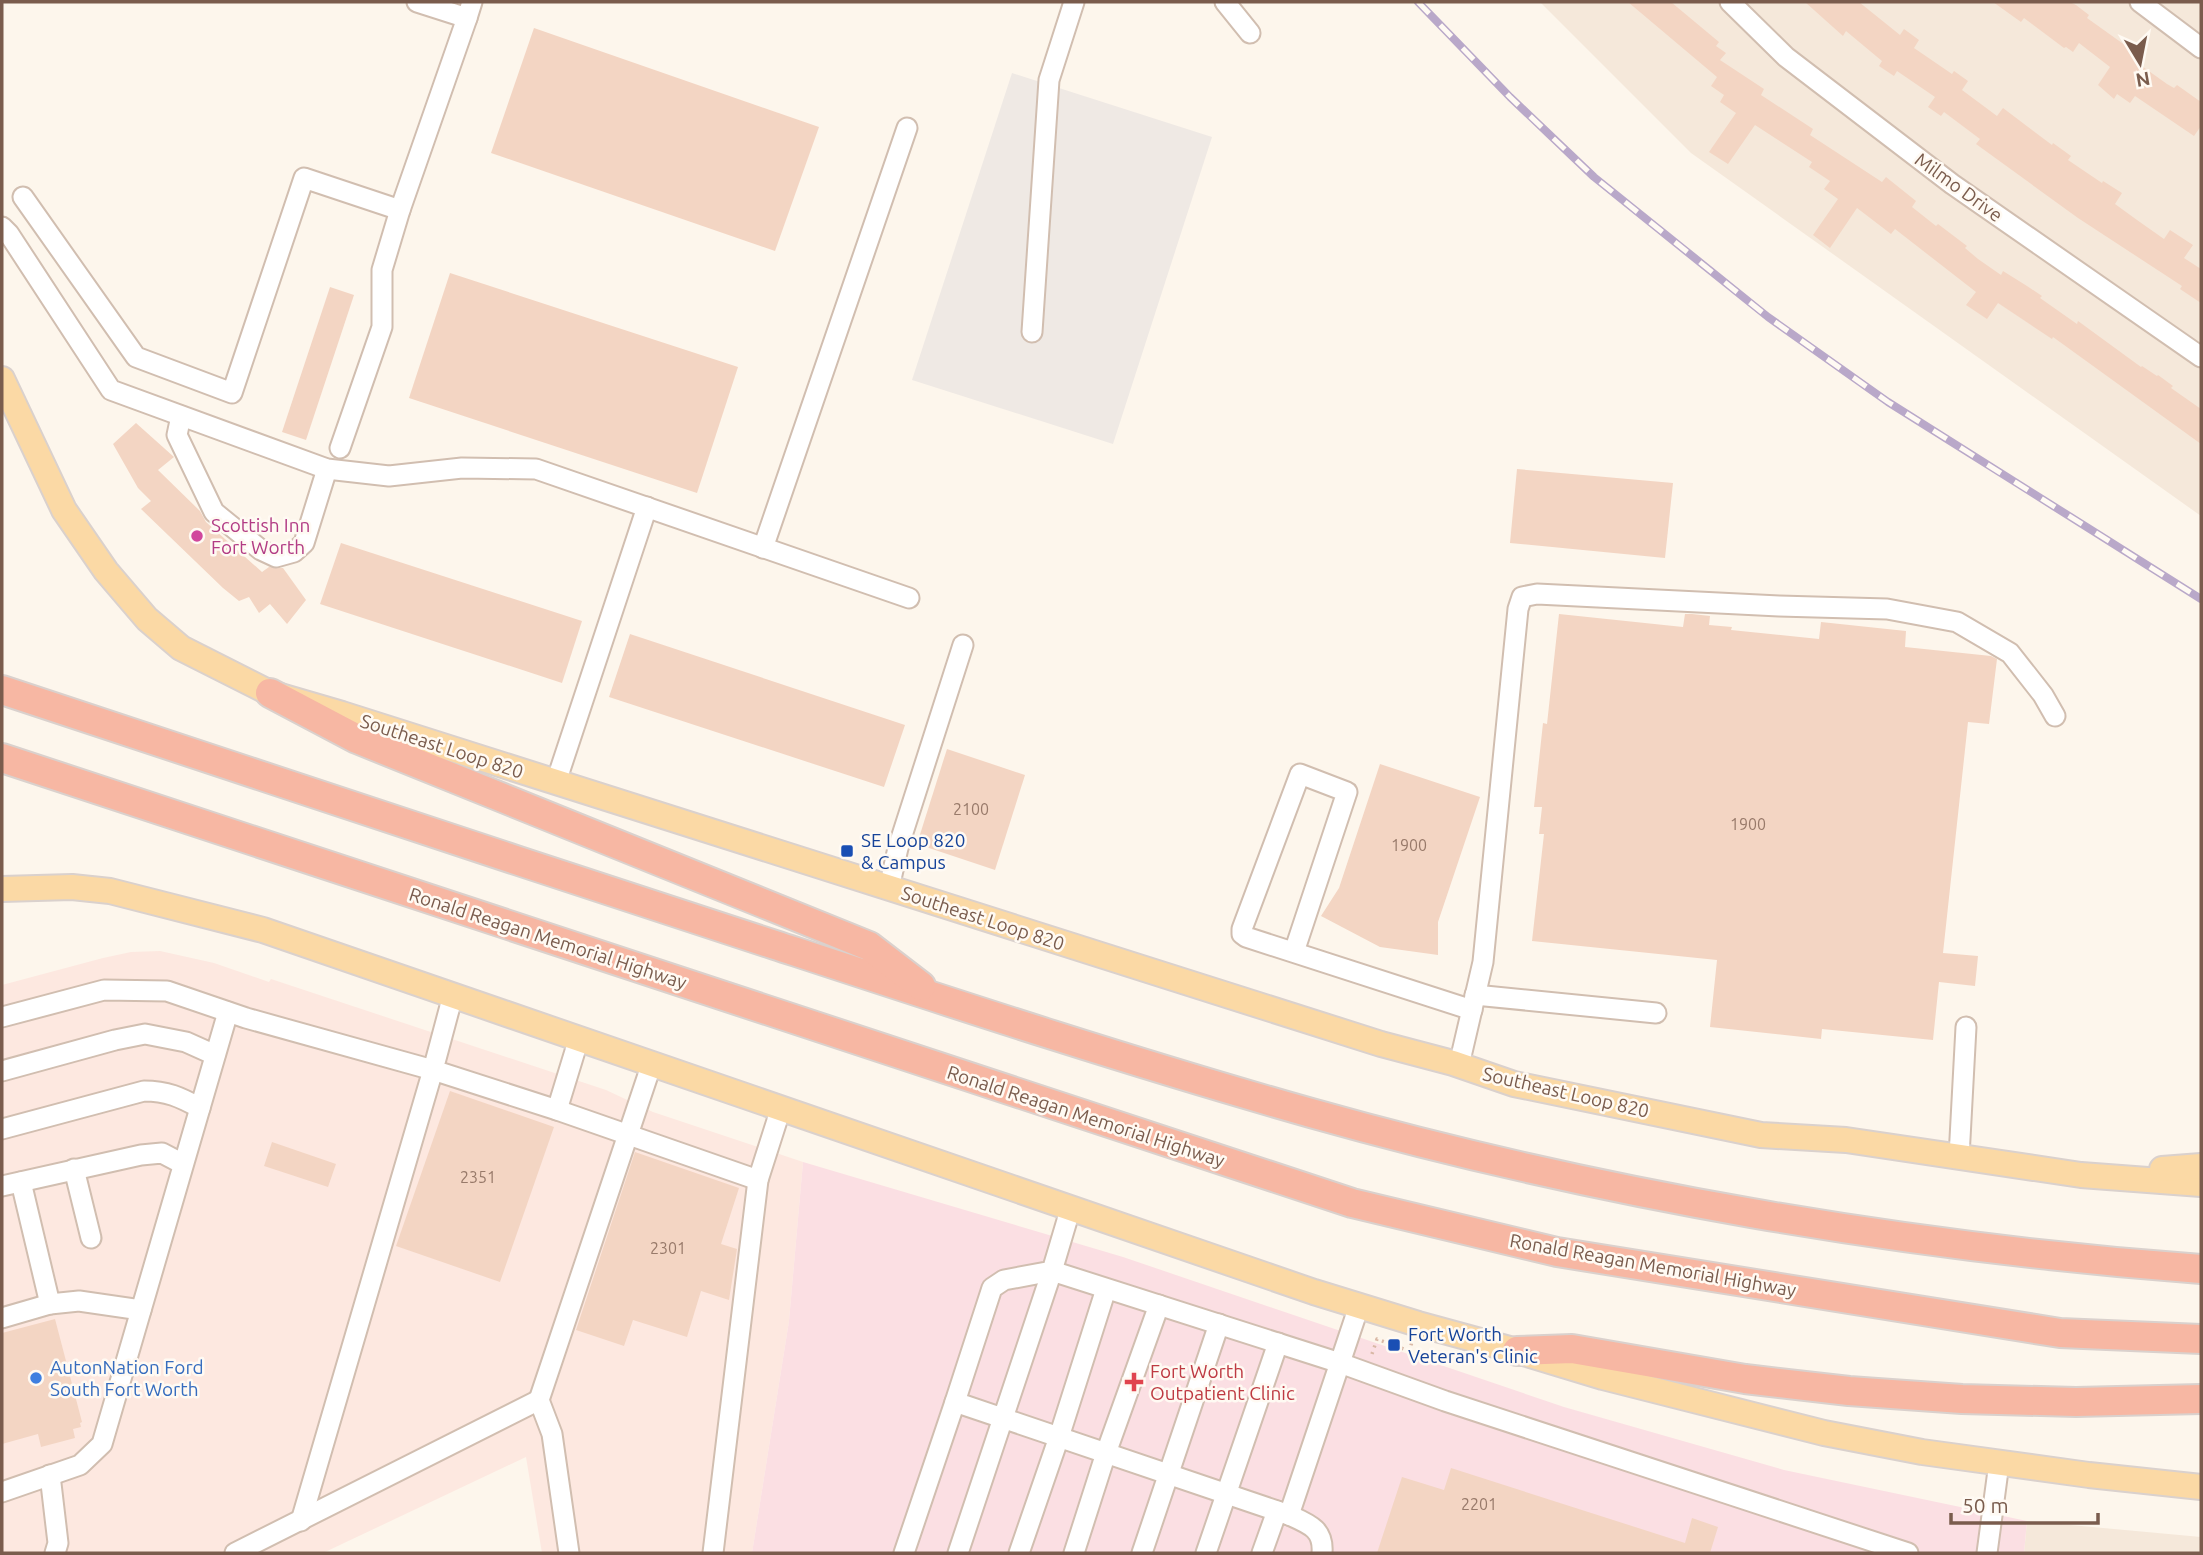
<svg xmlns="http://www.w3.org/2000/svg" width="2203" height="1555" font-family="Ubuntu,sans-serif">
<rect width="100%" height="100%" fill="#fdf6ec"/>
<!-- residential -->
<g fill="#f5e8da">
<polygon points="1540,2 2201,2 2201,516 1691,153"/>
<polygon points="2027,1521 2201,1537 2201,1553 2024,1553"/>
</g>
<!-- commercial -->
<polygon fill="#fde8e0" points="160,951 214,963 269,982 271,979 606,1090 653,1112 803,1162 789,1321 752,1553 542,1553 526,1457 323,1553 2,1553 2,985 103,958 131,952"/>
<!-- industrial -->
<polygon fill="#efe9e4" points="1012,73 1212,137 1113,444 912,380"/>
<!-- medical -->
<polygon fill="#fbdfe3" points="803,1162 1123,1257 1564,1407 1784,1470 2027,1521 2024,1553 752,1553 789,1321"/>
<!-- building -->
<g fill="#f3d5c3">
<polygon points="1628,2 1671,2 1719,42 1716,46 1726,53 1720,60 1764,89 1761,95 1813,129 1810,135 1882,182 1886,177 1916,201 1912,207 1936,226 1938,224 1967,246 1965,248 1978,259 2001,275 2003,271 2027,286 2042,296 2040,298 2077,324 2078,321 2141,367 2142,366 2157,376 2158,375 2173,386 2171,388 2201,409 2201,444 2053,337 2052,339 1998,303 1987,319 1966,305 1976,292 1895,229 1891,234 1857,208 1830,248 1813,235 1838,199 1824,189 1830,181 1809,167 1812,162 1755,125 1728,164 1709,152 1736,113 1720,102 1724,95 1711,86 1717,77"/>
<polygon points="1805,2 1859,2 1900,35 1904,29 1919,40 1914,48 1952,74 1954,71 1968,81 1962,90 1997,116 2003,108 2052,145 2053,143 2071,156 2068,160 2102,183 2103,181 2122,193 2115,204 2137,220 2164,239 2170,230 2193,245 2184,258 2201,269 2201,303 2180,289 2182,286 2078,218 1976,144 1980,139 1944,112 1941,116 1928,107 1935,97 1897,71 1894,76 1879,66 1882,61 1846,31 1843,36"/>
<polygon points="1993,2 2070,2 2076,5 2089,15 2087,18 2143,58 2139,64 2167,84 2174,88 2177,85 2201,102 2201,126 2194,136 2135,96 2130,103 2117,94 2114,99 2098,85 2110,67 2079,43 2073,52 2066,47 2064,48 2024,18 2021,22"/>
<polygon points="534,28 819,127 775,251 491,153"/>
<polygon points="450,273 738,367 697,493 409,398"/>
<polygon points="330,287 354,295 306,440 282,432"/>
<polygon points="136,423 174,457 158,470 200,511 206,522 262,572 269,567 283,568 306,600 287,624 270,604 259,613 249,597 239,601 223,588 141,509 151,501 138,488 113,444"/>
<polygon points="1517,469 1673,483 1665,558 1510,543"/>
<polygon points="341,543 582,621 562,683 320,604"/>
<polygon points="1559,614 1683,627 1685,614 1692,614 1710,616 1709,625 1732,627 1731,630 1819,639 1821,622 1906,631 1905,647 1991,656 1997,659 1989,724 1968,722 1943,953 1978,956 1975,986 1939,982 1933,1040 1822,1029 1821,1039 1710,1027 1717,960 1532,941 1544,834 1539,834 1542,807 1534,807 1543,723 1547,724"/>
<polygon points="630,634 905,725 884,787 609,697"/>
<polygon points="947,749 1025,775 995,870 917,844"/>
<polygon points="1380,764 1480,797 1438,922 1438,955 1380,947 1321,916 1339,888"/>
<polygon points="450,1091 554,1127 500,1282 396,1246"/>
<polygon points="272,1142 336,1164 328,1187 264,1166"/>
<polygon points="635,1152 739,1188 721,1244 737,1249 729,1300 701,1291 687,1337 633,1320 624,1346 576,1330"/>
<polygon points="55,1319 82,1422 80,1423 81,1427 73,1429 75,1438 41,1447 38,1434 2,1444 2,1333"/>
<polygon points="1451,1468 1685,1543 1692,1518 1718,1527 1710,1553 1377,1553 1402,1477 1444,1490"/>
</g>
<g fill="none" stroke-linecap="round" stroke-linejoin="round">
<defs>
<g id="minor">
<polyline points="417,2 467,18 472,2"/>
<polyline points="1225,2 1250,33"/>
<polyline points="1730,2 1786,57 1952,184 2201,357"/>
<polyline points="2140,2 2201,48"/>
<polyline points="23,197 136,357 232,393 304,178 400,210"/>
<polyline points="2,227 9,234 111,390 327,469 389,476 462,468 536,469 909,598"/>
<polyline points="1032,332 1049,80 1074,2"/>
<polyline points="181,416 177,435 214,512 261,550 276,557 294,552 304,543 327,469"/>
<polyline points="340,448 382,327 382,270 400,210 467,18"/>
<polyline points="763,548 907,128"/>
<polyline points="556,782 647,507"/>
<polyline points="889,888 898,848 963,645"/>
<polyline points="1294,952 1347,792 1300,774 1242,929 1242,934 1246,937 1472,1010"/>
<polyline points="453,995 433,1070 557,1110 579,1038"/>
<polyline points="1475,995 1656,1013"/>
<polyline points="2,1017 104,990 167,991 246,1018 433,1070 301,1521"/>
<polyline points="1459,1065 1483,962 1518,609 1522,597 1537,594 1779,606 1887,609 1957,622 2010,653 2043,695 2055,716"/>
<polyline points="2,1071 115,1040 145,1034 186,1042 215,1055"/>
<polyline points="557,1110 758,1180"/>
<path d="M2 1129 144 1091C167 1091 180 1097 200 1108"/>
<polyline points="1959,1157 1966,1027"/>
<polyline points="74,1169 91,1238"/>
<polyline points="21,1182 50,1304"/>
<polyline points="2,1186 141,1155 162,1153 183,1164"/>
<polyline points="1071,1207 1052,1271 1004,1280 992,1288 955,1402 1289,1515 1359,1306"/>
<polyline points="2,1318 50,1304 79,1301 141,1310"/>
<polyline points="539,1400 652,1063"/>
<polyline points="50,1475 58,1543 55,1553"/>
<polyline points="2,1492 80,1465 102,1444 228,1012"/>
<path d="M1289 1515C1309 1524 1324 1529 1322 1553"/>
<polyline points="235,1553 539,1400 552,1434 569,1553"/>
<polyline points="713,1553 758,1180 781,1108"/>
<polyline points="904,1553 955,1402"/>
<polyline points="958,1553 1052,1271 1340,1363 1445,1401 1908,1553"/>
<polyline points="1019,1553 1059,1437 1106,1289"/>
<polyline points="1074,1553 1106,1453 1159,1305"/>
<polyline points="1142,1553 1219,1324"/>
<polyline points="1206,1553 1278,1343"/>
<polyline points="1262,1553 1277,1511"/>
<polyline points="1987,1553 1999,1463"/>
</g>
<g id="major">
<polyline points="2,379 64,510 106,571 147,619 181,648 270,693 342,714 1381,1044 1453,1063 1514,1084 1761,1135 1846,1140 2081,1175 2201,1184"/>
<polyline points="2,889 72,887 110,891 263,930 1314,1292 1418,1324 1517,1351 1603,1377 1824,1433 1922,1452 2089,1475 2201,1487"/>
<polyline points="2162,1169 2201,1166"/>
</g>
<g id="highway">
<path d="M2 690C259 775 517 861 775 945 952 1003 1131 1062 1311 1113 1598 1194 1904 1247 2201 1269"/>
<polyline points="270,693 357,739 869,946 921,986"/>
<polyline points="2,758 1352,1203 1557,1252 2060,1333 2201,1339"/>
<polyline points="1517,1351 1572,1349 1745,1379 1849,1391 1962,1399 2076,1402 2201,1399"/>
</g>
</defs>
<!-- minor casing -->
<use href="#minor" stroke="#d1beb0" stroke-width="23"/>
<!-- major casing -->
<use href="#major" stroke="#dad1cd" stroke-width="28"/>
<!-- highway casing -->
<use href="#highway" stroke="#dad1cd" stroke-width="32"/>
<!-- path -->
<polyline stroke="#d9b8a5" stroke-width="3.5" stroke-dasharray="2 5" stroke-linecap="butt" points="1372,1354 1377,1339 1409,1351 1412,1342"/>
<!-- minor -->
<use href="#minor" stroke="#fff" stroke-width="19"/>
<!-- major -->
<use href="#major" stroke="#fbd9a5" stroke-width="24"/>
<!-- highway -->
<use href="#highway" stroke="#f7b7a3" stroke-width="28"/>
<defs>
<polyline id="rail" points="1418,2 1510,97 1594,177 1768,317 1888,402 2201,599"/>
</defs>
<!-- rail casing -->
<use href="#rail" stroke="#b9a8c9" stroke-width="8"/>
<!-- rail -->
<use href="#rail" stroke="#fffaf3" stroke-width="5" stroke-dasharray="16" stroke-linecap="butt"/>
</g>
<!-- markers -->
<circle fill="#d1479c" stroke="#fffaf3" stroke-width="2.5" cx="197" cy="536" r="7"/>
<g fill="#1a4fb4" stroke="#fffaf3" stroke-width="2.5">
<rect x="840" y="844" width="14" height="14" rx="3.5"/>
<rect x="1387" y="1338" width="14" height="14" rx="3.5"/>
</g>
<circle fill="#3f7fe0" stroke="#fffaf3" stroke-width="2.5" cx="36" cy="1378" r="7"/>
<path fill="#e0444e" stroke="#fffaf3" stroke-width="2.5" d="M1130.5 1371.5h7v7h7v7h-7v7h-7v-7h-7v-7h7z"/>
<g text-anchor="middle" stroke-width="5" stroke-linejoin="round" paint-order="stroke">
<!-- number labels -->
<g font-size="16" fill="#987a6a">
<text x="971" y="815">2100</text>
<text x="1748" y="830">1900</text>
<text x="1409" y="851">1900</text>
<text x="478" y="1183">2351</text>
<text x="668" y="1254">2301</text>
<text x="1479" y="1510">2201</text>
</g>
<!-- street labels -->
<g font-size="19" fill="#7a5c4d" stroke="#fffaf3">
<text transform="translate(1959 187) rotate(36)" y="7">Milmo Drive</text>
<text transform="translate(442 746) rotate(18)" y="7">Southeast Loop 820</text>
<text transform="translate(983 918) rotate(18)" y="7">Southeast Loop 820</text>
<text transform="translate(548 938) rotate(18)" y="7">Ronald Reagan Memorial Highway</text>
<text transform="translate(1566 1092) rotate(13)" y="7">Southeast Loop 820</text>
<text transform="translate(1086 1116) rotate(18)" y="7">Ronald Reagan Memorial Highway</text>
<text transform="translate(1653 1265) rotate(10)" y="7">Ronald Reagan Memorial Highway</text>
</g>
<!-- hotel labels -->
<g font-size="19" fill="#b23c85" stroke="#fffaf3" text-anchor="start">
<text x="211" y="532">Scottish Inn<tspan x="211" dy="22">Fort Worth</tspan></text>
</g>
<!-- transit labels -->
<g font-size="19" fill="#164399" stroke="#fffaf3" text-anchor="start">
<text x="861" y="847">SE Loop 820<tspan x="861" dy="22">&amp; Campus</tspan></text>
<text x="1408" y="1341">Fort Worth<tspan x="1408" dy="22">Veteran's Clinic</tspan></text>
</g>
<!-- shop labels -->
<g font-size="19" fill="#366cbe" stroke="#fffaf3" text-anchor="start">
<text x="50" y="1374">AutonNation Ford<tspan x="50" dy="22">South Fort Worth</tspan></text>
</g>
<!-- health labels -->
<g font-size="19" fill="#be3a42" stroke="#fffaf3" text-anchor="start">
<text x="1150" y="1378">Fort Worth<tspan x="1150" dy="22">Outpatient Clinic</tspan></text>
</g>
</g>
<!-- border -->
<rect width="2203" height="1555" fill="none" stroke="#7a5c4d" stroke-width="7"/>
<!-- north arrow -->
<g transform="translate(2140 63) rotate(170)" stroke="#fffaf3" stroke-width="5" paint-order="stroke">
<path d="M0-5L12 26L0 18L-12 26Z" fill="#7a5c4d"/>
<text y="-10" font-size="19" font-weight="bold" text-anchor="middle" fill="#7a5c4d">N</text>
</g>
<!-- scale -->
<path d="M1951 1513v10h147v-10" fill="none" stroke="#7a5c4d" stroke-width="3.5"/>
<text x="1962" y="1513" font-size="21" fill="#7a5c4d" stroke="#fffaf3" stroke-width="5" paint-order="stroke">50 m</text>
</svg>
